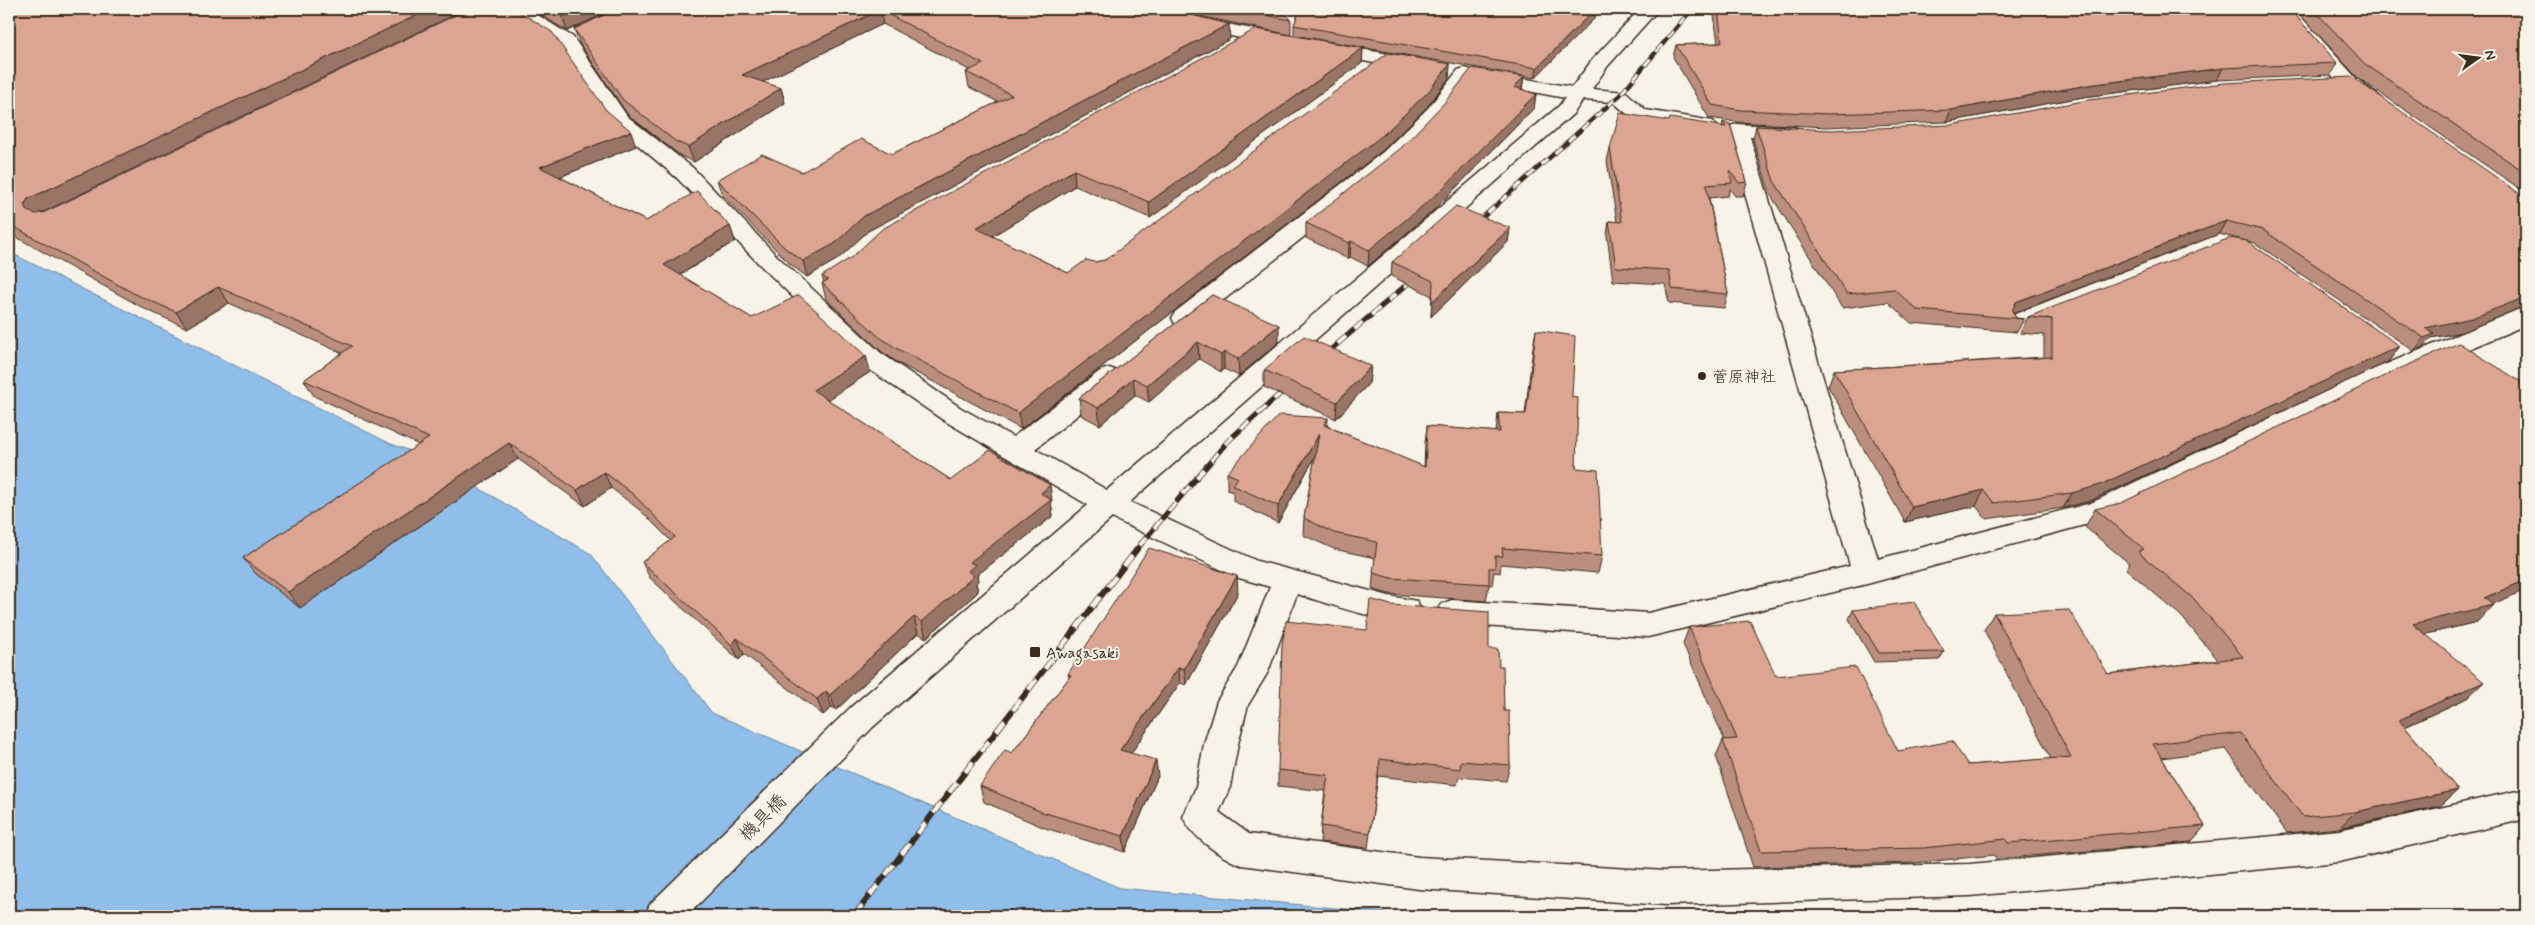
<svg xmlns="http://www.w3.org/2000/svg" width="2535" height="925" font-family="Mynerve,'Klee One',sans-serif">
<rect width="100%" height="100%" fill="#f7f3e8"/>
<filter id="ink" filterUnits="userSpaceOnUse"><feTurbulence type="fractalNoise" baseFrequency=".02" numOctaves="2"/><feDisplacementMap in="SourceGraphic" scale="10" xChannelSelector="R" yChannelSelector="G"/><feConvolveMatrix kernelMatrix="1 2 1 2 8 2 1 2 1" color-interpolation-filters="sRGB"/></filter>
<g filter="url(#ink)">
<!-- water -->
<polygon fill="#8fbeea" stroke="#6d8398" points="9,252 391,444 422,455 591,554 712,713 1120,888 1421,916 9,916"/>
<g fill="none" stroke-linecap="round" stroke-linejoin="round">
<defs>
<g id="minor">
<path d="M506 9H528L573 37 627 116 693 168 777 256 881 353 961 408 1013 437 1100 371 1109 368 1118 371 1122 377 1118 383 1035 449 1107 490 1559 106 1565 98 1480 82 1477 78 1480 74 1487 72 1572 87 1593 59 1640 9H1659L1607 67 1592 89 1626 92 1646 110 1713 121 1716 125 1713 129 1706 131 1640 121 1633 119 1613 102 1583 100 1573 114 1130 502 1257 561 1389 596 1417 601 1421 609 1417 617C1388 627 1328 603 1297 594L1268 672 1248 705 1238 744 1230 787 1219 812 1249 834 1419 857 1666 871 1970 864 2339 830 2526 789V819L2339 862 1970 896 1666 905 1419 889 1241 865C1220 857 1192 837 1183 817L1196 787 1204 744 1217 701 1238 667 1270 587 1239 578 1112 518 873 727 687 916H645L650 904 851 707 1088 505 943 420 863 365 761 266 677 178 613 124 559 45 508 13Z"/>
<polygon points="1167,9 1186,9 1193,17 1282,35 1289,37 1292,41 1289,45 1282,47 1180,25"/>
<path d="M2275 9H2294L2356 78 2384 100 2381 104C2376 106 2371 107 2366 104 2345 93 2287 30 2275 9Z"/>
<polygon points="1327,43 1417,59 1424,61 1427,65 1424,69 1417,71 1320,53 1317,49 1320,45"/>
<polygon points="1465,68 1472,70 1475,74 1472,78 1442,116 1399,162 1193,324 1184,326 1175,324 1172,318 1175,312 1383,152 1428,108 1458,70"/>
<polygon points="1737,124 1793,127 1800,129 1804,133 1800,137 1793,139 1750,137 1878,559 2091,503 2367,372 2517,310 2526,308 2526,325 2385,384 2099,521 1867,584 1648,637 1452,624 1441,620 1437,612 1441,604 1452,600 1648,613 1850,566 1727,130 1730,126"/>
</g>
</defs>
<!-- minor casing -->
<use href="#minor" stroke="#3b2a1e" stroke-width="3"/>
<!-- minor -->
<use href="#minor" fill="#f7f3e8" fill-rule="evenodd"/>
<defs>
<polyline id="rail-far2" points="1474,225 1620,95 1692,9"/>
<g id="rail-far1">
<polyline points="1321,358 1418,275"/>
<polyline points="1140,545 1227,442 1291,384"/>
</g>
<polyline id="rail" points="854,916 1141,544"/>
</defs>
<!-- rail-far2 casing -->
<use href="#rail-far2" stroke="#3b2a1e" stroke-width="4.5"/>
<!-- rail-far1 casing -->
<use href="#rail-far1" stroke="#3b2a1e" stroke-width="5.5"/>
<!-- rail casing -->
<use href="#rail" stroke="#3b2a1e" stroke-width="6"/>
<!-- rail-far2 -->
<use href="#rail-far2" stroke="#f7f3e8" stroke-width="3" stroke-dasharray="9" stroke-linecap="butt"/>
<!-- rail-far1 -->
<use href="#rail-far1" stroke="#f7f3e8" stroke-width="4" stroke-dasharray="11" stroke-linecap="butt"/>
<!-- rail -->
<use href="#rail" stroke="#f7f3e8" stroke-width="4.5" stroke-dasharray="13" stroke-linecap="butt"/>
</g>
<!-- wall -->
<g fill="#bc8e7d" stroke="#3b2a1e">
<polygon points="9,9 42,213 606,110 636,146 560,177 646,221 730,226 735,241 680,275 752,318 866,356 870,372 828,400 951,480 1052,501 1051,502 1053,516 977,575 978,581 976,583 978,592 926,638 918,633 836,710 832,707 823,715 744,654 739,660 650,578 642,562 671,541 641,511 611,488 585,506 518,459 300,608 256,574 243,558 419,445 314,396 304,380 342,353 229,303 187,328 145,309 9,233"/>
<polygon points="531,9 614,9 567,31"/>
<polygon points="617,9 1176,9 1179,12 1230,39 868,231 838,259 807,277 790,264 722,195 717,180 802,172 892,154 998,102 969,87 966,72 969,70 883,24 762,82 781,88 785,103 694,162 681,156 628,115 580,44 574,29"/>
<polygon points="1188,9 1278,9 1291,20 1291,35 1195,15"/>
<polygon points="1300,9 1597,9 1595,18 1535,78 1294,35 1294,25"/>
<polygon points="1713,9 2290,9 2337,63 2330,75 2217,80 2083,97 1946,122 1825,127 1737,122 1709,118 1673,57 1676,45 1718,43"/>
<polygon points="2295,9 2526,9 2526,193 2357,77"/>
<polygon points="1363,48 1362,63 1150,218 1075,186 992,236 1068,273 1095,262 1105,260 1450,64 1449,78 1427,107 1382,151 1021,429 900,364 882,352 826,299 822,283 824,283 822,276"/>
<polygon points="1524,77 1522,89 1536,94 1534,108 1435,209 1368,266 1350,257 1348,259 1306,238 1306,223"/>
<polygon points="1669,121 1722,127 1723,122 1730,124 1747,182 1743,196 1735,196 1730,189 1728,196 1709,198 1728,294 1724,308 1669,303 1665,284 1613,281 1607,235 1609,221 1617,222 1607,161 1610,148"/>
<polygon points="1756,126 2526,198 2526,307 2525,306 2462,332 2431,338 2424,347 2414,351 2255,243 2219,234 2014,314 2016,318 2024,319 2017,332 1911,323 1888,302 1842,308 1770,194 1753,139"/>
<polygon points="1510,228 1508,242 1431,317 1432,296 1391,276 1392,262"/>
<polygon points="1212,295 1279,342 1239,376 1224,369 1221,372 1199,359 1149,402 1135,395 1100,425 1081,415 1079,398"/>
<polygon points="2028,317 2400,346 2388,362 2090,501 2063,508 1986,519 1976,506 1905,522 1828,386 1834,370 2044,357 2044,335 2020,333"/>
<polygon points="1536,330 1572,397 1576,468 1602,556 1598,573 1501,564 1500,573 1494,572 1492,585 1489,585 1486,601 1389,594 1372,589 1375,558 1334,549 1303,535 1304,518 1315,457 1278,523 1233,501 1233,492 1227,490 1227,473 1327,426 1424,467 1425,443 1427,426 1496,432 1498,413 1525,414 1533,347"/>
<polygon points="1371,366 1369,383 1336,419 1264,387 1264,370"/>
<polygon points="2095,509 2492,604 2477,622 2426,634 2467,698 2405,727 2458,790 2440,806 2339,828 2287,833 2226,749 2162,758 2205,826 2191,842 1996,859 1994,855 1914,863 1753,867 1716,756 1723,740 1724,739 1683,644 1689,627 1776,676 1898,751 1968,765 2051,759 1984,630 1994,613 2108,674 2218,660 2181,616 2126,569 2130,564 2085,527"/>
<polygon points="1238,593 1186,685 1180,683 1131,753 1158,776 1125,852 1045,828 984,802 980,786 1012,753 1069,678 1068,674"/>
<polygon points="1853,610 1944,652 1939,660 1874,662 1849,619"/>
<polygon points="1489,649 1499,666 1510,765 1506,781 1459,777 1457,785 1378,776 1368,848 1320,842 1321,826 1325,791 1278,786 1278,770"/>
</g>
<!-- shaded-wall -->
<g fill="#997466" stroke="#3b2a1e">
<polygon points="430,9 466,9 39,214 35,220 27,211 24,205 28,199"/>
<polygon points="578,9 614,9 567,31 562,16"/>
<polygon points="1595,9 1597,9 1595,18 1535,78 1537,68"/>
<polygon points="880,10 883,24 746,90 742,75"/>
<polygon points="1229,24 1230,39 868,231 838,259 807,277 803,261 864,216"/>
<polygon points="1363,48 1362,63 1150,218 1149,202"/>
<polygon points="1450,64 1449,78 1427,107 1382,151 1021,429 1018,413"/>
<polygon points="2223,68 2217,80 2083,97 1946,122 1951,110 2088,85"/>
<polygon points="1524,77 1521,92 1514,87"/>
<polygon points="781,88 785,103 694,162 688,147"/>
<polygon points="1536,94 1534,108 1435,209 1368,266 1369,250"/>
<polygon points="631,131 636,146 547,182 540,167"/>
<polygon points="1074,170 1075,186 979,244 976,228"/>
<polygon points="2226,221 2219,234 2009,315 2016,302"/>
<polygon points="730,226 735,241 669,281 664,265"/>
<polygon points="1510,228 1508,242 1431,317 1432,302"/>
<polygon points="1351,241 1350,257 1348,259 1349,243"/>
<polygon points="218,287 229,303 187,328 176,312"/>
<polygon points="2526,297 2526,305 2525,306 2462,332 2431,338 2424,347 2414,351 2424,338 2425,328"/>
<polygon points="1279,325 1279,342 1239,376 1238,359"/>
<polygon points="1198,342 1199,359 1149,402 1147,385"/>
<polygon points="2400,346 2388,362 2090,501 2063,508 2072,493"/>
<polygon points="1224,352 1224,369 1221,372 1221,355"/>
<polygon points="866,356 870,372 818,406 813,390"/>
<polygon points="1371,366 1369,383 1336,419 1337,402"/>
<polygon points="1133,378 1135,395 1100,425 1098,408"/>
<polygon points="1328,418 1327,435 1324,425"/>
<polygon points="1319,434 1318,451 1278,523 1278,506"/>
<polygon points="509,443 518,459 300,608 288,592"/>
<polygon points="604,472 611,488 585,506 577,490"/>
<polygon points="2526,480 2526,493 2518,483"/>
<polygon points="1050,485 1052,501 1051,502 1053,516 977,575 978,581 976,583 978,592 926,638 922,622 968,571 970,562 1041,493"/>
<polygon points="1984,490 1976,506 1905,522 1912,507"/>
<polygon points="1237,576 1238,593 1186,685 1184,669"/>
<polygon points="2526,580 2526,590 2486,607 2493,605 2477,622 2398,641 2413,624 2484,598"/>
<polygon points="914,617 918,633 836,710 830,695"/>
<polygon points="737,638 744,654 739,660 732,645"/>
<polygon points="1179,667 1180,683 1122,766 1120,750"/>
<polygon points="2484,682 2467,698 2383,737 2399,720"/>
<polygon points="826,691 832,707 823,715 817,699"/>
<polygon points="1156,760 1158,776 1125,852 1123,836"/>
<polygon points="2458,790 2440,806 2339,828 2355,812"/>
</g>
<!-- building -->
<g fill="#dba591" stroke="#3b2a1e">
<polygon points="9,9 430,9 28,199 24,205 27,211 36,214 45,212 468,9 515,9 552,32 606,110 631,131 540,167 646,221 697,191 730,226 664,265 752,318 799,295 866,356 813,390 951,480 990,450 1050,485 1041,493 1051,500 970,562 975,565 968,571 974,576 922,622 914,617 830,695 826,691 817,699 737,638 732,645 642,562 675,537 634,495 604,472 577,490 509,443 288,592 243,558 429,438 304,380 352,346 218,287 176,312 133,293 9,224"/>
<polygon points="549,9 578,9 562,16"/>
<polygon points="617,9 1176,9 1179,12 1229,24 864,216 834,244 803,261 785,248 717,180 762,154 802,172 861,139 892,154 1012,95 966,72 983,64 880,10 742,75 781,88 688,147 675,141 623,100 574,29"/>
<polygon points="1234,9 1278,9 1291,20"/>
<polygon points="1300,9 1595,9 1537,68 1294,25"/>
<polygon points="1718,9 2290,9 2337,63 2223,68 2088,85 1951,110 1829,114 1741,110 1712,105 1676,45 1722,43"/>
<polygon points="2313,9 2526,9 2526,173 2365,64"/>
<polygon points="1256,29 1363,48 1149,202 1074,170 976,228 1068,273 1086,260 1095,262 1105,260 1388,53 1450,64 1428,92 1383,135 1018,413 896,348 878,336 822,283 828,280 822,276 852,257 882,229"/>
<polygon points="1472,68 1524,77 1514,87 1536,94 1437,194 1369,250 1351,241 1349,243 1306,223 1401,148 1445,102"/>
<polygon points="2352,77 2526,198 2526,297 2472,318 2425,328 2434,334 2424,338 2263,230 2226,221 2016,302 2012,311 2016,318 2024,319 1917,310 1894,289 1847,294 1774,181 1756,126 1829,130 1951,125 2089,100 2224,83"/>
<polygon points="1620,113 1669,121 1670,118 1726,127 1723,122 1730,124 1747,182 1739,183 1730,171 1732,183 1706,185 1728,294 1672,289 1669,270 1616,267 1609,221 1622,222 1610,148"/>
<polygon points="1456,206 1510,228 1432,302 1433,281 1392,262"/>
<polygon points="2230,238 2247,241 2400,346 2100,485 2072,493 1994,503 1984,490 1912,507 1834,370 2052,357 2052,319 2028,317"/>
<polygon points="1212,295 1279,325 1238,359 1224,352 1221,355 1198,342 1147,385 1133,378 1098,408 1079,398"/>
<polygon points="1536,330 1575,336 1572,397 1578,398 1576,468 1598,470 1602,556 1502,548 1503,556 1495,556 1495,568 1489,568 1489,584 1391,578 1373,573 1377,542 1334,533 1304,518 1319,434 1278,506 1232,485 1238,478 1227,473 1279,415 1328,418 1324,425 1425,467 1427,426 1500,432 1498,413 1526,414"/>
<polygon points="1304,336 1371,366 1337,402 1264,370"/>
<polygon points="2459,343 2526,385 2526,480 2518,483 2526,489 2526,580 2484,598 2493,605 2413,624 2484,682 2399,720 2458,790 2355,812 2303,817 2240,733 2153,744 2205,826 2008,843 2006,839 1924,848 1761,851 1723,740 1737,739 1689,627 1750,621 1776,676 1856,667 1898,751 1952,741 1968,765 2071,757 1994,613 2069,610 2108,674 2243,657 2194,599 2138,552 2144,549 2095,509 2121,503 2399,369"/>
<polygon points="1149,548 1237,576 1184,669 1179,667 1120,750 1156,760 1123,836 1042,812 980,786 1005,750 1012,753 1071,675 1068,674"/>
<polygon points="1370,599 1391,605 1489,612 1489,649 1498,649 1499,666 1503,666 1504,711 1509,711 1510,765 1461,761 1460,769 1380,759 1370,833 1321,826 1328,775 1278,770 1282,644 1286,621 1367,630"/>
<polygon points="1914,602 1944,652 1879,653 1853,610"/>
</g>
</g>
<!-- markers -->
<g fill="#3b2a1e" stroke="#f7f3e8" stroke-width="2">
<circle cx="1702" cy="376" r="5"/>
<rect x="1029" y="646" width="12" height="12" rx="2.5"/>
</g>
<g text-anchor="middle" stroke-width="4" stroke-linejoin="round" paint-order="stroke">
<!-- poi labels -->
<g font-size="16" fill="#3b2a1e" stroke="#f7f3e8" text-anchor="start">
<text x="1712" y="382">菅原神社</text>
<text x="1046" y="658">Awagasaki</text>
</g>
<!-- near-street labels -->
<g font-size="19" fill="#3b2a1e" stroke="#f7f3e8">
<text transform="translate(762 817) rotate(-45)" y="7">機具橋</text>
</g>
</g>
<!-- margin -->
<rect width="2535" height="925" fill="none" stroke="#f7f3e8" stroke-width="30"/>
<rect x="15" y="15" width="2505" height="895" fill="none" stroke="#3b2a1e" stroke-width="2" filter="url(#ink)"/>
<!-- north arrow -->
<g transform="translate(2478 58) rotate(76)" stroke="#f7f3e8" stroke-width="4" paint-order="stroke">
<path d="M0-4L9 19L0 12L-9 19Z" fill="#3b2a1e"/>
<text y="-8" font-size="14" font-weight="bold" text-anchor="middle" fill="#3b2a1e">N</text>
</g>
</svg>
